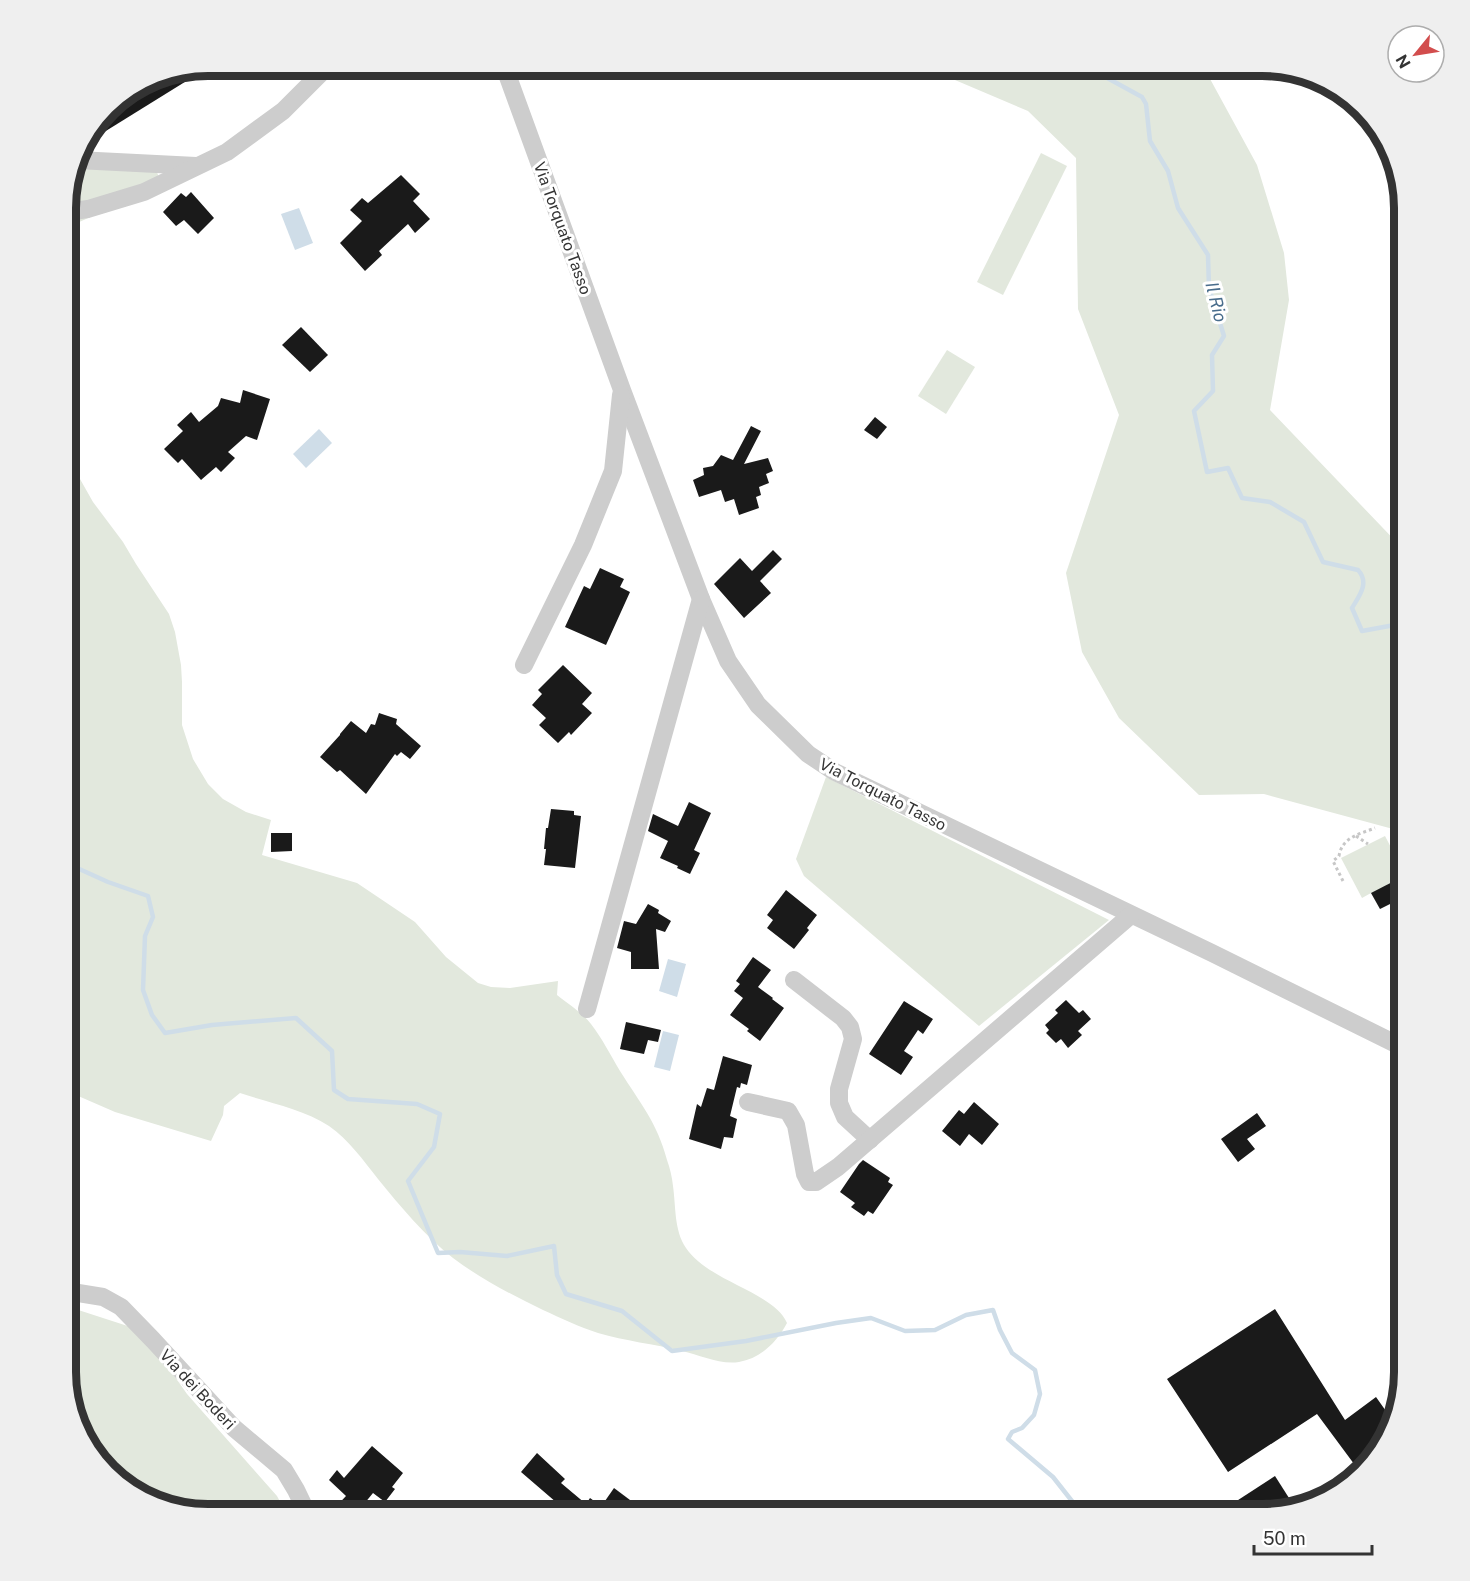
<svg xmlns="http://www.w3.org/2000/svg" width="1470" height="1581" font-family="'Public Sans',sans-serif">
<rect width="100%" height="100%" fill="#fff"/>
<!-- green -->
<g fill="#e2e8dd">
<polygon points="922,66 1203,66 1257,165 1284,253 1289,300 1270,410 1404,550 1404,829 1393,829 1264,794 1199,795 1119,718 1082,652 1066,573 1119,415 1078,309 1076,158 1028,111"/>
<polygon points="1041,153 1067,166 1003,295 977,282"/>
<polygon points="74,168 157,172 159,178 95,215 77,223 66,231 66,199"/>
<polygon points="947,350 975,367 946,414 918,396"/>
<path d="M66 447 80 479 93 502 123 542 136 564 169 614 175 632 181 665 182 682V725L193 759 208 784 223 799 246 812 271 820 262 855 357 883 415 922 446 957 478 983 491 987 510 988 558 981 557 995C568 1004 583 1013 591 1024 602 1038 611 1056 620 1071 640 1103 657 1122 667 1160 670 1168 672 1177 673 1186 676 1207 674 1230 686 1248 709 1282 774 1292 787 1323 777 1342 761 1358 739 1362 720 1365 700 1355 682 1351 654 1344 625 1341 598 1333 579 1327 561 1318 543 1310 512 1295 481 1279 453 1258 425 1236 400 1206 378 1179 363 1160 349 1140 329 1126 303 1109 269 1103 240 1093L224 1106 223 1115 211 1141 115 1112 69 1092 66 1088Z"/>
<polygon points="826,777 1109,920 979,1026 804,876 796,859"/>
<polygon points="1385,836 1396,857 1404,853 1404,897 1380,909 1371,893 1362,898 1341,858"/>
<polygon points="66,1306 143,1331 187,1394 277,1496 287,1515 208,1515 146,1500 96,1460 74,1419 66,1373"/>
</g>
<!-- water -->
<g fill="#cfdde8">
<polygon points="299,208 313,243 295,250 281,214"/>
<polygon points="319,429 332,443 306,468 293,454"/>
<polygon points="668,959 686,964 677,997 659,991"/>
<polygon points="663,1031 679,1035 670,1071 654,1067"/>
</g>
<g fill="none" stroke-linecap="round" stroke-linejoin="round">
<!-- stream -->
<g stroke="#cfdde8" stroke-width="4.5">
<path d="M1094 66 1100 74 1142 97 1146 104 1150 141 1168 171 1178 208 1208 255 1209 288 1224 336 1212 355 1213 391 1194 411 1207 472 1228 468 1242 498 1270 502 1304 522 1323 562 1358 570C1370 583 1359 596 1352 608L1362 631 1400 624 1404 627"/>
<polyline points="66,863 108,882 148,896 153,917 145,936 143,990 152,1015 165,1033 212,1025 296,1018 332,1051 334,1090 348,1099 417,1104 440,1114 434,1147 408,1181 438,1253 460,1252 507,1256 554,1246 557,1275 566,1294 622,1311 672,1351 746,1341 836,1323 871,1318 905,1331 935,1330 966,1315 993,1310 1000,1330 1012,1353 1035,1370 1040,1394 1034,1415 1022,1428 1012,1432 1008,1439 1053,1477 1079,1510 1072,1515"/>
</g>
</g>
<!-- building -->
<g fill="#1a1a1a">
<polygon points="208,66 209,67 80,147 114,102 154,77"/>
<polygon points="401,175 420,194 413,201 430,219 415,233 408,224 379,251 382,255 365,271 340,243 362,221 350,210 362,198 368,203"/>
<polygon points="191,192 214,218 198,234 184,220 176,226 163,212 181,193 186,197"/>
<polygon points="301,327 328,355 310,372 282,345"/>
<polygon points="243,390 270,399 257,440 246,436 228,452 235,458 221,472 216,467 201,480 182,459 178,463 164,449 183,431 177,425 191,412 199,422 218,406 221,398 240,403"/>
<polygon points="875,417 887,427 877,439 864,430"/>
<polygon points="751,426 761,431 744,464 768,458 773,471 766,474 769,483 759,487 761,495 756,497 759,508 739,515 734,499 725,502 721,490 699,497 693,480 704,475 703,468 713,466 721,455 733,460"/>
<polygon points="773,550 782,559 760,581 771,593 744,618 714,584 740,558 752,571"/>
<polygon points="600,568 624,579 620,587 630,592 606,645 565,627 584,586 590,589"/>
<polygon points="563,665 592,693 582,704 592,713 571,735 569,732 558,743 539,725 546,718 532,705 542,694 538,690"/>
<polygon points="379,713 397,719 396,724 421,746 410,759 401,752 397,756 395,754 366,794 340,770 337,772 320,757 340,735 340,734 351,721 366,733 371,724 375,725"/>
<polygon points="689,802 711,813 694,850 700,853 690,874 677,868 678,866 660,858 668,841 648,831 653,814 678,826"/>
<polygon points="551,809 574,811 574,815 581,816 575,868 544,865 546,849 544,849 546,828 548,828"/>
<polygon points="271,833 292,833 292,851 271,852"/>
<polygon points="1404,876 1404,897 1380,909 1371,893"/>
<polygon points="786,890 817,915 807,928 809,930 794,949 767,928 773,920 767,915"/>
<polygon points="648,904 659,910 658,913 671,921 665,932 656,929 659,969 631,969 631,952 617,948 624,921 636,924"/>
<polygon points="753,957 771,970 758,987 773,998 772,999 784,1008 760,1041 747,1031 749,1029 730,1015 743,998 734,991 740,984 736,981"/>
<polygon points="1066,1000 1079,1013 1083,1010 1091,1019 1078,1031 1082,1035 1068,1048 1061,1039 1056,1043 1046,1033 1049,1030 1045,1025 1058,1013 1055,1010"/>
<polygon points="904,1001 933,1019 923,1034 918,1030 904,1051 913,1057 901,1075 869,1054"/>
<polygon points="626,1022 661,1030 658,1042 648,1040 644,1054 620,1049"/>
<polygon points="723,1056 752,1065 747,1085 741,1083 740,1088 737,1087 730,1116 737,1119 733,1138 724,1137 721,1149 689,1139 697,1104 701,1107 707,1088 714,1090"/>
<polygon points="974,1102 999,1124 982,1145 969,1134 960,1146 942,1131 959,1110 964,1114"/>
<polygon points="1257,1113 1266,1126 1247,1139 1255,1149 1238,1162 1221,1139"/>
<polygon points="863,1160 890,1178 888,1182 893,1185 873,1214 868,1211 864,1216 851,1207 855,1203 840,1192 859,1164"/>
<polygon points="1275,1309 1345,1420 1376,1397 1393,1421 1389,1435 1360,1472 1317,1414 1228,1472 1167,1379"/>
<polygon points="372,1446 403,1473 392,1487 395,1489 385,1502 373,1493 355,1515 328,1515 346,1496 329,1480 337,1470 344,1478"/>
<polygon points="537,1453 565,1479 561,1483 586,1504 590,1498 614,1515 571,1515 521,1472"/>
<polygon points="1275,1476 1296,1509 1262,1515 1215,1515"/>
<polygon points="614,1488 650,1515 625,1515 605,1501"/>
</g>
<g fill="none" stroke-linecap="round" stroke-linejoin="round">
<!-- path -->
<g stroke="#c7c7c7" stroke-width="3" stroke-dasharray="3 3" stroke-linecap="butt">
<polyline points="1356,836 1368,844"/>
<path d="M1343 881 1333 861 1339 856C1342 837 1360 834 1375 828"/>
</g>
<!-- minor -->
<g stroke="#cdcdcd" stroke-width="18">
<polyline points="504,66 622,390 701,599 728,661 758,705 808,754 835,772 1212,953 1404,1048"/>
<polyline points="77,160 196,166"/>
<polyline points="66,212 88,209 144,192 227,152 283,111 328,66"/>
<polyline points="524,665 583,545 613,471 621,395"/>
<polyline points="794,980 843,1018 850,1027 853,1039 839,1089 839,1103 845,1117 870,1140"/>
<polyline points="587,1009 701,599"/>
<polyline points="748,1102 788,1111 796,1125 805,1174 809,1182 816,1182 838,1167 1131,915"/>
<polyline points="66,1291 103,1297 121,1307 153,1340 234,1428 284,1470 296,1490 308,1515"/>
</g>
</g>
<g text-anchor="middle" stroke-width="6" stroke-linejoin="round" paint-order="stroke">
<!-- street labels -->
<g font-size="16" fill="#333" stroke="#fff">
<text transform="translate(563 228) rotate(70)" y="6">Via Torquato Tasso</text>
<text transform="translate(883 794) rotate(27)" y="6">Via Torquato Tasso</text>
<text transform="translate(198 1389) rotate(47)" y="6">Via dei Boderi</text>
</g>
<!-- water labels -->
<g font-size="18" font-style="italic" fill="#496d8c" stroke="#fff">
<text transform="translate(1216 302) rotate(76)" y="6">Il Rio</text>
</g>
</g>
<!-- crop -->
<path d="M0 0H1470V1581H0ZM208 76H1262A132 132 0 0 1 1394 208V1372A132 132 0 0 1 1262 1504H208A132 132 0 0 1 76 1372V208A132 132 0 0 1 208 76Z" fill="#efefef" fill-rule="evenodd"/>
<path fill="none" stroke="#333" stroke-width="8" d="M208 76H1262A132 132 0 0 1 1394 208V1372A132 132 0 0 1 1262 1504H208A132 132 0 0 1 76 1372V208A132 132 0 0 1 208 76Z"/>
<!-- north arrow -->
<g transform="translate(1416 54) rotate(240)"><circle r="28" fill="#ffffff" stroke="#adadad" stroke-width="1.5"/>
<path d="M0-4.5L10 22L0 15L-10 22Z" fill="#d24d4d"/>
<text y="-9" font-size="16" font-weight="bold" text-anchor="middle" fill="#333333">N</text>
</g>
<!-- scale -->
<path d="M1254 1545v9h118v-9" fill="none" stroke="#333333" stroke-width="3"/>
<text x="1263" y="1545" font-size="18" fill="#333333" stroke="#ffffff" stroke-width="4.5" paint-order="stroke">50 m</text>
</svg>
